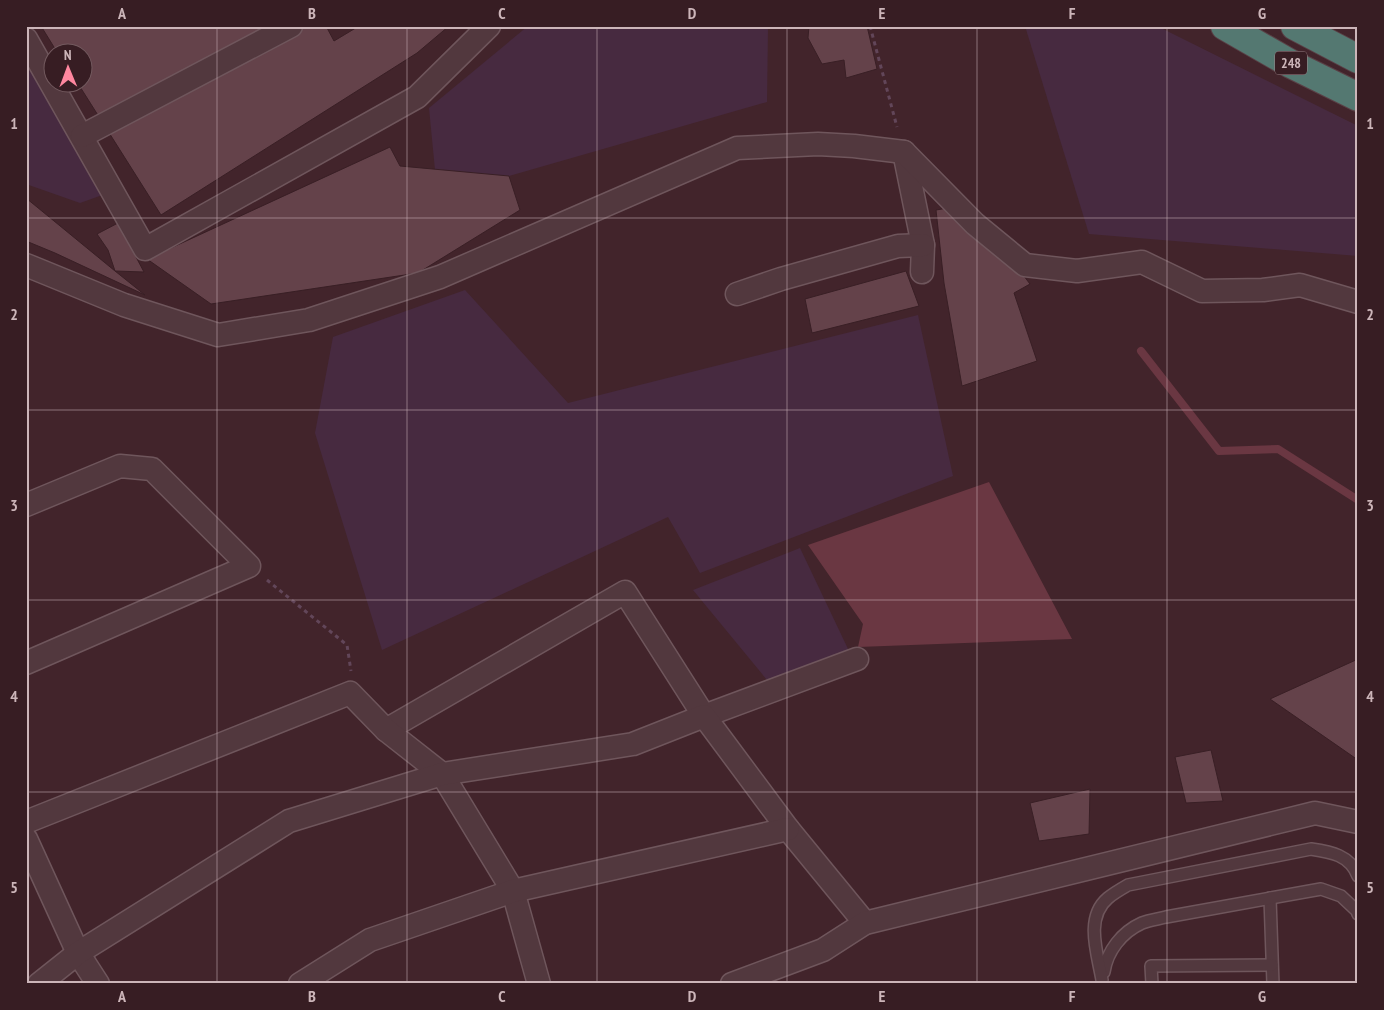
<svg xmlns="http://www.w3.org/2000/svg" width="1384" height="1010" font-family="'PT Sans Narrow',sans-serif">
<rect width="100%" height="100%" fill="#42242b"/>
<!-- green -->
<g fill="#472a40">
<polygon points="528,26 768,26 767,102 509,176 436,180 429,108"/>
<polygon points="1025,26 1157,26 1358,126 1358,256 1089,234"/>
<polygon points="26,50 108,193 80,203 26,184"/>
<polygon points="465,290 568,403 918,315 953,476 700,573 668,517 382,650 315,433 333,337"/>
<polygon points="800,548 849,651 767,680 693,590"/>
</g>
<!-- water -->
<polygon fill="#6a3742" points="989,482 1072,639 858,647 863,624 808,545"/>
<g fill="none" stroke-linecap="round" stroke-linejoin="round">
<!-- stream -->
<polyline stroke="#6a3742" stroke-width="8" points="1141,351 1219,451 1278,449 1358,500"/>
</g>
<!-- building -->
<g fill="#64424a" stroke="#391f25">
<polygon points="41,26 326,26 334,41 359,26 449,26 417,53 161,215 77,82 82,82 82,52 57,52"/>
<polygon points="809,26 867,26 877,69 846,78 844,60 822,64 808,38"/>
<polygon points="390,147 400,166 509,176 520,210 418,273 211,304 147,259"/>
<polygon points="26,198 115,271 145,295 55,253 26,241"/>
<polygon points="954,207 1011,259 1030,284 1014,293 1037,361 962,386 944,283 936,210"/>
<polygon points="118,223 144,272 115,271 108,250 97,234"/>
<polygon points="906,271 919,306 812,333 805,299"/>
<polygon points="1358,659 1358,760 1270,699"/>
<polygon points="1211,750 1223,801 1186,803 1175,757"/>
<polygon points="1090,789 1089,834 1039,841 1030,803"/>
</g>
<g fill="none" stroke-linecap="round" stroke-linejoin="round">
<defs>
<g id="lane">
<polyline points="1270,898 1273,984"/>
<path d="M1104 972C1107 951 1122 932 1142 923 1149 920 1158 919 1166 917L1321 889 1341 896 1357 911 1358 914"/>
<path d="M1102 980C1098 955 1084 918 1108 898 1114 893 1121 889 1128 885L1311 849C1331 852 1350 855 1358 876"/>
<polyline points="1152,984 1151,966 1272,965"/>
</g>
<g id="street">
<polyline points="26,39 145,249 417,97 489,26"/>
<polyline points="82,136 291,26"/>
<polyline points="904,152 923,245 922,272"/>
<polyline points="26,265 124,305 218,335 309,320 440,277 737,148 818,144 854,146 904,152 975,224 1025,265 1077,271 1142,262 1202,291 1263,290 1300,285 1358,302"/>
<polyline points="737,294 781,279 898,246 923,245"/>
<polyline points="26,505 120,466 152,469 249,566 26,663"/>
<polyline points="386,730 625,592 704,716 857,659"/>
<polyline points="26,822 350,693 386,730 442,774 513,891 539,984"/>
<polyline points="26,839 78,953 98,984"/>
<polyline points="39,984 78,953 289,821 442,774 633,744 704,716 788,829 865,923"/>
<polyline points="300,984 370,940 513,891 788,829"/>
<polyline points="732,984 823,950 865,923 1315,813 1358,822"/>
</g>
<g id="highway">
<polyline points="1225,26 1291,64 1358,97"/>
<polyline points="1295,26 1358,59"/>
</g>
</defs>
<!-- lane casing -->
<use href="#lane" stroke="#6f565c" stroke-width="14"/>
<!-- street casing -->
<use href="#street" stroke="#6f565c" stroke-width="25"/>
<!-- highway casing -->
<use href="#highway" stroke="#594046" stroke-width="30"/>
<!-- path -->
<g stroke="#624659" stroke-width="3" stroke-dasharray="4 4" stroke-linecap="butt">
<polyline points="870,26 897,127"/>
<polyline points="267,580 347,645 351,671"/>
</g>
<!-- lane -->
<use href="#lane" stroke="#52383e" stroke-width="11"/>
<!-- street -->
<use href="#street" stroke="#52383e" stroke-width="22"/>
<!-- highway -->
<use href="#highway" stroke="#547871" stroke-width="28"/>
</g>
<!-- grid -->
<path fill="none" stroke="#ccb5b9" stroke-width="1" stroke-opacity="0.55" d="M217 26V984M407 26V984M597 26V984M787 26V984M977 26V984M1167 26V984M26 218H1358M26 410H1358M26 600H1358M26 792H1358"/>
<g text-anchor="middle" stroke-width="4.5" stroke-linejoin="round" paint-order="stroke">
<!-- shield labels -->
<rect fill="#371d23" stroke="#9f878c" stroke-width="1" x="1275" y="51.5" width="32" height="23" rx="4"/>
<g font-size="14" font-weight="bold" fill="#ccb5b9">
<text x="1291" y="68">248</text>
</g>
</g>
<!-- border -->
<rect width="1384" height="1010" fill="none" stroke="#371d23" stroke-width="55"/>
<!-- north arrow -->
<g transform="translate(68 68) rotate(359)"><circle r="24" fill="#371d23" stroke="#735a5f"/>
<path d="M0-4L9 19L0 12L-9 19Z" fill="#ff879f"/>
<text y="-8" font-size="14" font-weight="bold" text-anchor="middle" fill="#ccb5b9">N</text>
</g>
<rect x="28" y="28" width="1328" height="954" fill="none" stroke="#ccb5b9" stroke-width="2"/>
<g font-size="16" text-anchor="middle" font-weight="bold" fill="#ccb5b9">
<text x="122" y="19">A</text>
<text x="312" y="19">B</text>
<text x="502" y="19">C</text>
<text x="692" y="19">D</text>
<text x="882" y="19">E</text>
<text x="1072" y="19">F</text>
<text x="1262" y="19">G</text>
<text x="14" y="129">1</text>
<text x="1370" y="129">1</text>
<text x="14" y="320">2</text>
<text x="1370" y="320">2</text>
<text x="14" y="511">3</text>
<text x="1370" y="511">3</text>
<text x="14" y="702">4</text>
<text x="1370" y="702">4</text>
<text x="14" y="893">5</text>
<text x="1370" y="893">5</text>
<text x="122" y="1002">A</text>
<text x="312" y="1002">B</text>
<text x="502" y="1002">C</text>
<text x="692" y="1002">D</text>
<text x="882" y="1002">E</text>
<text x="1072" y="1002">F</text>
<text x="1262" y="1002">G</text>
</g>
</svg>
